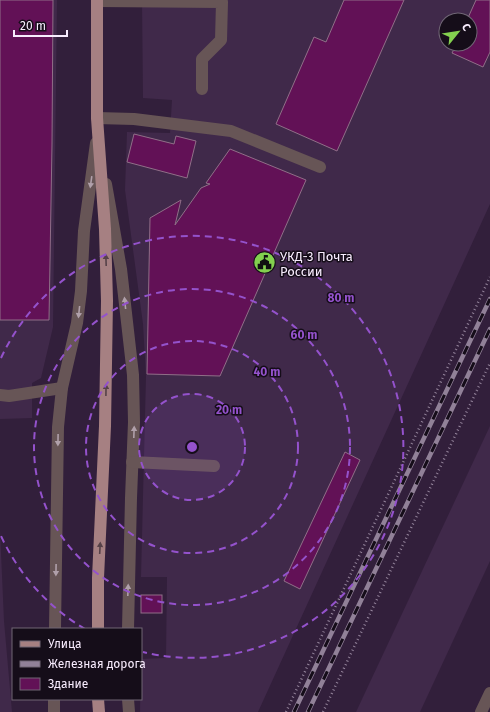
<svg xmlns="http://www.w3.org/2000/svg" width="490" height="712" font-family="'Fira Sans',sans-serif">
<rect width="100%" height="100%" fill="#321f3b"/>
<!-- built -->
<g fill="#40294a" fill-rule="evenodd">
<polygon points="0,0 57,0 53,327 41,378 32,383 32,418 0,419"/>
<path d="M142 0H490V204L258 712H140L141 659 166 658 167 577H141L146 376 143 324 125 190 127 132 170 133 172 100 143 98ZM446 20H470V44H446Z"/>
<polygon points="490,426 490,561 420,712 356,712"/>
<polygon points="0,530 4,621 12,712 0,712"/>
</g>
<!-- building -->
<g fill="#621156" stroke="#906f88">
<polygon points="0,0 53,0 52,144 49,320 0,320"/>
<polygon points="344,0 404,0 337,151 276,124 314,37 326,42"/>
<polygon points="476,0 490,0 490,52 483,67 452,53 457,44 470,44 470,20 467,20"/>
<polygon points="134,134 174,144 176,136 196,141 187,178 127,162"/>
<polygon points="230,149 306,180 220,376 147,374 150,218 181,200 175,225 201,188 210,184 206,183"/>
<polygon points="345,452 360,460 300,589 284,581"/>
<rect x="141" y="595" width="21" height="18"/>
</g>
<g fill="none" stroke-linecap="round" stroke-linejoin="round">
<!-- path -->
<g stroke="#94849b" stroke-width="2.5" stroke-dasharray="1 3" stroke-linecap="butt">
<polyline points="286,712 490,277"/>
<polyline points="323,712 490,363"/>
</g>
<!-- minor -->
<g stroke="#675556" stroke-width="12">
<polyline points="97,1 222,2 221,40 202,59 202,89"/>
<polyline points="97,118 134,119 231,131 320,167"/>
<polyline points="106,184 121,269 133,375 134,422 131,498 128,629"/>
<polyline points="0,395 9,396 62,388"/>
<polyline points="132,462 214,466"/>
<polyline points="55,629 58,427 62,388 77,323 81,291 84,231 96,143"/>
<polyline points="128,699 129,712"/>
<polyline points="54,712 54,699"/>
<polyline points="481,712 490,693"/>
</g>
<!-- major -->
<g stroke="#a68082" stroke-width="12">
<polyline points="97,0 97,118 105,229 107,301 105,426 98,578 98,629"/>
<polyline points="98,699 99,712"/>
</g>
<defs>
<g id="rail">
<polyline points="294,712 490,299"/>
<polyline points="308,712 490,329"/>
</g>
</defs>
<!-- rail casing -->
<use href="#rail" stroke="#918198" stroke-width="4.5"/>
<!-- rail -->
<use href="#rail" stroke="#150d19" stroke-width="3" stroke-dasharray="9" stroke-linecap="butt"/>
</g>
<!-- one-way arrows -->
<defs><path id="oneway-solid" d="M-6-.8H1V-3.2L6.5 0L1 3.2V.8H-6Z"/></defs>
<g fill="#b0a0aa">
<use href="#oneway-solid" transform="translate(91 182) rotate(98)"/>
<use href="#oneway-solid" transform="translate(125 303) rotate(-96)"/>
<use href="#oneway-solid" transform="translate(79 312) rotate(96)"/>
<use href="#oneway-solid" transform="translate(134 432) rotate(-88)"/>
<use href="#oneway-solid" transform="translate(58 440) rotate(91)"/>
<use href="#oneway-solid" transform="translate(56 570) rotate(91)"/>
<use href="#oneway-solid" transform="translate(128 590) rotate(-88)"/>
</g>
<g fill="#564148">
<use href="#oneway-solid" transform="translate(106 260) rotate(-92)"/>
<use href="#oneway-solid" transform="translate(106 390) rotate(-89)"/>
<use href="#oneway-solid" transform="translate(100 548) rotate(-87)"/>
</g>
<!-- distance rings -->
<circle cx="192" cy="447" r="53" fill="#9452cc" fill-opacity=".12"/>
<g fill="none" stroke="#9452cc" stroke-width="2" stroke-dasharray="7 5">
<circle cx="192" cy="447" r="53"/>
<circle cx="192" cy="447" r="106"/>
<circle cx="192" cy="447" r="158"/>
<path d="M85 629A211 211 0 0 1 1 536M1 358A211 211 0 1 1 143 652"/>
</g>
<!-- icons -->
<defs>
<symbol id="civic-disc" viewBox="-11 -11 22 22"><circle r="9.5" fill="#83d04f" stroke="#150d19"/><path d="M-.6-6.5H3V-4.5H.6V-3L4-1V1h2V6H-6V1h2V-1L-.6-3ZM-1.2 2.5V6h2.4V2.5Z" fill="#111"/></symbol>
</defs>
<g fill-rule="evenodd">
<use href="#civic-disc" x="252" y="250" width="25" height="25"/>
</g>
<g text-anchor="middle" stroke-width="3" stroke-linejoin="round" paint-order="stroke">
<!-- poi labels -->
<g font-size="13" fill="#f8ecfe" stroke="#150d19" text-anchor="start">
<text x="280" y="261">УКД-3 Почта<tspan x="280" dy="15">России</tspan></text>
</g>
</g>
<circle cx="192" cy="447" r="6" fill="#9452cc" stroke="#150d19" stroke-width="2"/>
<g font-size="12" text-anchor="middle" font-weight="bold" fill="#9452cc" stroke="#150d19" stroke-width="3" stroke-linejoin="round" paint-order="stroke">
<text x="341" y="302">80 m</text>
<text x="304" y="339">60 m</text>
<text x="267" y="376">40 m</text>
<text x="229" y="414">20 m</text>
</g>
<!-- legend -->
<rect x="12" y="628" width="130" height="72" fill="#150d19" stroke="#706675"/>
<rect x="20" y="641" width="20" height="6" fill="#a68082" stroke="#706675"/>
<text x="48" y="648" font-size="12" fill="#f8ecfe">Улица</text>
<rect x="20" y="661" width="20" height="6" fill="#918198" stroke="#706675"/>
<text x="48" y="668" font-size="12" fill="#f8ecfe">Железная дорога</text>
<rect x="20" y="678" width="20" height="12" fill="#621156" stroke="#706675"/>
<text x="48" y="688" font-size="12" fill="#f8ecfe">Здание</text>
<!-- north arrow -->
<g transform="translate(458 32) rotate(60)"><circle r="19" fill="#150d19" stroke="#706675"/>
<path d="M0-3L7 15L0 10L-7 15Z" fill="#83d04f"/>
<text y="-6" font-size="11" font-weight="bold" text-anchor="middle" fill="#f8ecfe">С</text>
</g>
<!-- scale -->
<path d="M14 30v6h53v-6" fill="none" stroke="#f8ecfe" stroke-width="2"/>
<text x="20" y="30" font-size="12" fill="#f8ecfe" stroke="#150d19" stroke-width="3" paint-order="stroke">20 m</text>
</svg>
